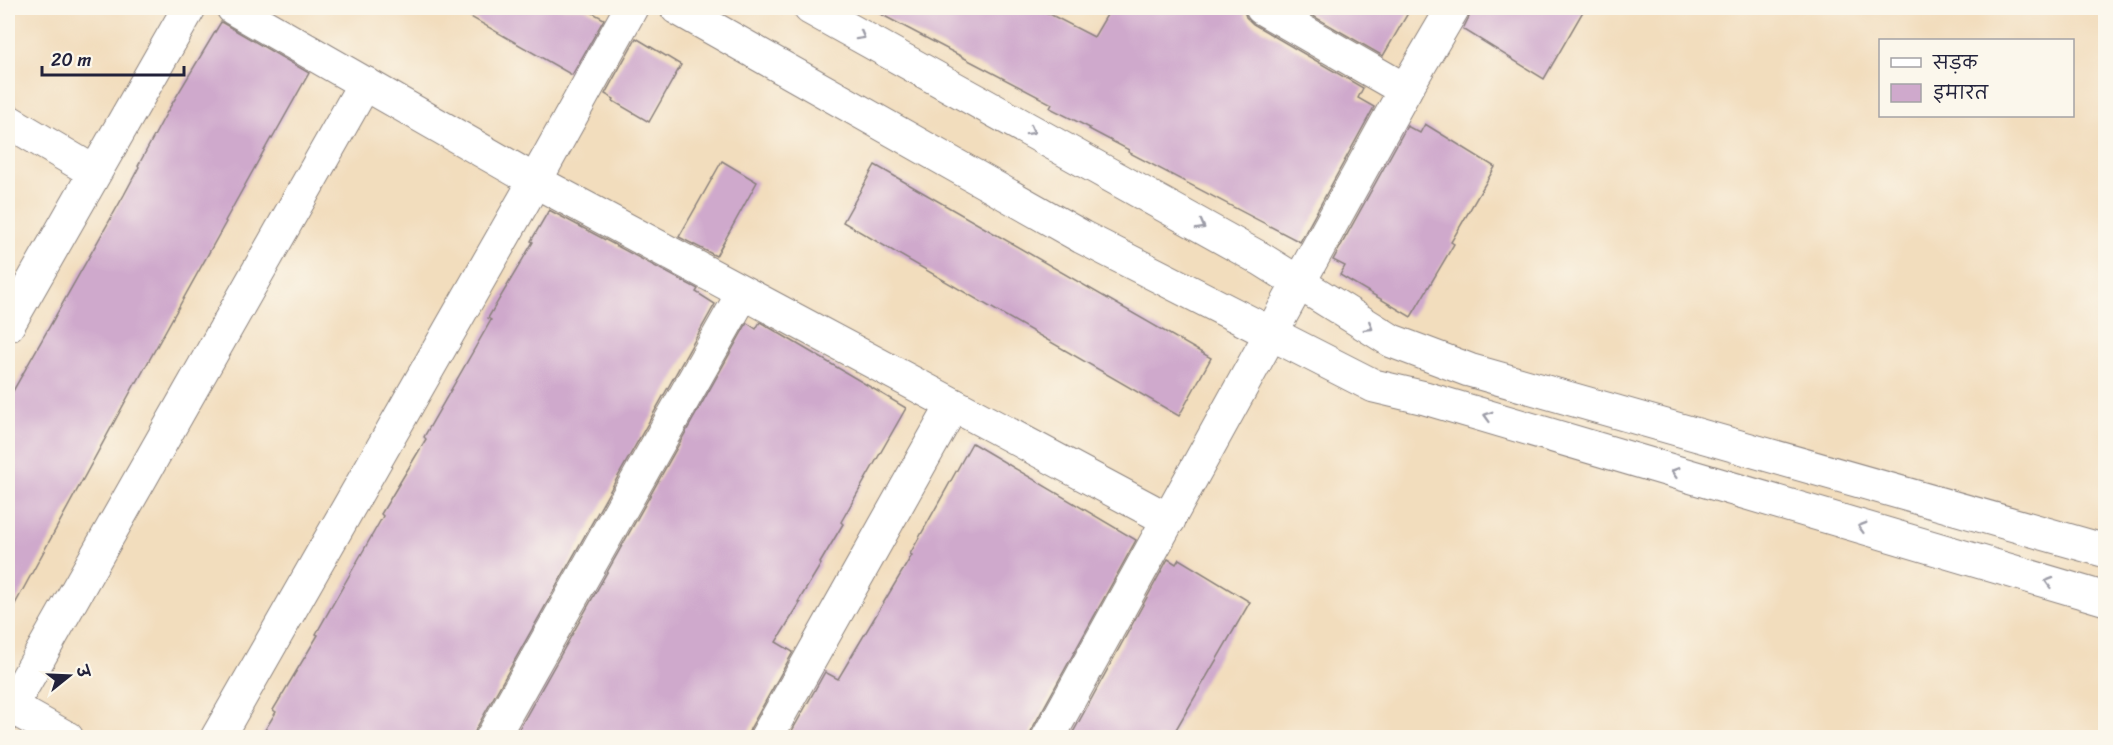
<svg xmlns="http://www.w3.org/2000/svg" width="2113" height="745" font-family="Sriracha,'Playpen Sans Deva',sans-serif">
<rect width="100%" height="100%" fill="#fbf7ec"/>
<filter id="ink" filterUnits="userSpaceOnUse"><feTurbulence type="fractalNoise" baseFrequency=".0167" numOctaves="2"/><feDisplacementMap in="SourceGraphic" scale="12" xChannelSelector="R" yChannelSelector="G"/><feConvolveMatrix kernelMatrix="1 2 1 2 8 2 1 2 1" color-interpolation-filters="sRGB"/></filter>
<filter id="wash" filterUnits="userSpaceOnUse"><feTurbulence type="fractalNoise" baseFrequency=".008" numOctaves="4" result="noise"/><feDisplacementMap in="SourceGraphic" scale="24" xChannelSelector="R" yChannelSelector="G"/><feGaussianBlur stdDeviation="1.35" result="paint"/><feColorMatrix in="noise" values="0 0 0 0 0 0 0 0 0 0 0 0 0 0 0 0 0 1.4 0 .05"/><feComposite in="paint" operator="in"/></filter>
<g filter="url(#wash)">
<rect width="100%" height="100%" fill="#f2ddbd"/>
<g id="blocks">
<!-- building -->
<g fill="#cfa9cc">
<polygon points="455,8 584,8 604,19 572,75"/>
<polygon points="869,8 1038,8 1094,37 1111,8 1243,8 1246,17 1253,24 1363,88 1358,98 1374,107 1300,242 1128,152 1129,150 1089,129 1090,128 1050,108 1052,104"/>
<polygon points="1299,8 1411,8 1383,56"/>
<polygon points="1472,8 1585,8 1544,79 1463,29 1469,17"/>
<polygon points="221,22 309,73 272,139 271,138 225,221 226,222 137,382 136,382 8,617 8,400 124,195 139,167 138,166 167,112"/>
<polygon points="636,38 681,65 649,122 613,101 614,99 605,94"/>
<polygon points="1425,124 1495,167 1451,242 1454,244 1411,317 1340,275 1345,266 1333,260 1407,126 1420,133"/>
<polygon points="722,161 757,182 716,256 679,237"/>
<polygon points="875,165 1211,358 1179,416 843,222"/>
<polygon points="549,210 698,289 696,292 715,304 476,729 473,738 260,738 276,712 273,710 318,635 316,634 383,516 381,514 426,439 424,437 491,320 488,318 533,242 531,241"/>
<polygon points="760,322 906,408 841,522 843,524 820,563 821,564 798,602 800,603 776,642 793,652 750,729 747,738 514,738 747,323 756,329"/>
<polygon points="972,443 1136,540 1032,729 1029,738 788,738 825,672 838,679 912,555 910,554"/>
<polygon points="1168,559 1176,564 1179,559 1250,602 1171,738 1070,738"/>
</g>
</g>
</g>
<g filter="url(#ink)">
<use href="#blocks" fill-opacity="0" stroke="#8a807c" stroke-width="1.5"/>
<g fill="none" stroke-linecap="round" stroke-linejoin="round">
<defs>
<g id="minor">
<polyline points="233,8 535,181 1169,520"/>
<polyline points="677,8 1082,237 1374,386 1425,398 2106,599"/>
<polyline points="810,8 1261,259 1392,341 1469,370 2106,551"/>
<polyline points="1262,8 1405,90"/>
<polyline points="8,121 94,172"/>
<polyline points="8,325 189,8"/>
<polyline points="8,705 67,738"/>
<polyline points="8,712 365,83"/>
<polyline points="217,738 535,181 631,8"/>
<polyline points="492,738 743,293"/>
<polyline points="766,738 953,405"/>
<polyline points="1048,738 1405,90 1453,8"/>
</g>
</defs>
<!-- minor casing -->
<use href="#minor" stroke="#8a807c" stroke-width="35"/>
<!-- minor -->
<use href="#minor" stroke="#fff" stroke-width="33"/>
</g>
<!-- one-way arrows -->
<defs><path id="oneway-chevron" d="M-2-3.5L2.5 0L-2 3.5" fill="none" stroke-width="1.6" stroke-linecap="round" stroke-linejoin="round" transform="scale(1.5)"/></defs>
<g stroke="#9c9ca7">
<use href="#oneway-chevron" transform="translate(861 36) rotate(29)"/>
<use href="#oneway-chevron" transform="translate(1031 131) rotate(29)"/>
<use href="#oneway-chevron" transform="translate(1201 226) rotate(29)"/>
<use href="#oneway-chevron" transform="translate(1369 327) rotate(32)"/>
<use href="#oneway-chevron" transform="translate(1488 416) rotate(-164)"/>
<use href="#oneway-chevron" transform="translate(1675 472) rotate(-164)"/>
<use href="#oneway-chevron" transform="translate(1862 527) rotate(-164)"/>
<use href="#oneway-chevron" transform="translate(2049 582) rotate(-164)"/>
</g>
</g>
<!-- margin -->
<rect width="2113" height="745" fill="none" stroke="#fbf7ec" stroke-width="30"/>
<!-- legend -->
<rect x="1879" y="39" width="195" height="78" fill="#fbf7ec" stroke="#a4a2a5" stroke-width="1.5"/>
<rect x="1891" y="58" width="30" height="9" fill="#ffffff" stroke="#a4a2a5" stroke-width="1.5"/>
<text x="1933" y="69" font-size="18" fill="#22223b">सड़क</text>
<rect x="1891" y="84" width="30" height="18" fill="#cfa9cc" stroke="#a4a2a5" stroke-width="1.5"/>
<text x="1933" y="99" font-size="18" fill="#22223b">इमारत</text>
<!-- north arrow -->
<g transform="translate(69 676) rotate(72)" stroke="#fbf7ec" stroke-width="4.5" paint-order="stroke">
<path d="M0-4.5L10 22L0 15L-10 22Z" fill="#22223b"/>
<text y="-9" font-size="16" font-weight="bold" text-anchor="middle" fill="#22223b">उ</text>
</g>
<!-- scale -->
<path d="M42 66v9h142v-9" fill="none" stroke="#22223b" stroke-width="3"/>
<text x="51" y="66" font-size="18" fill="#22223b" stroke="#fbf7ec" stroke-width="4.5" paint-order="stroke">20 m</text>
</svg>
